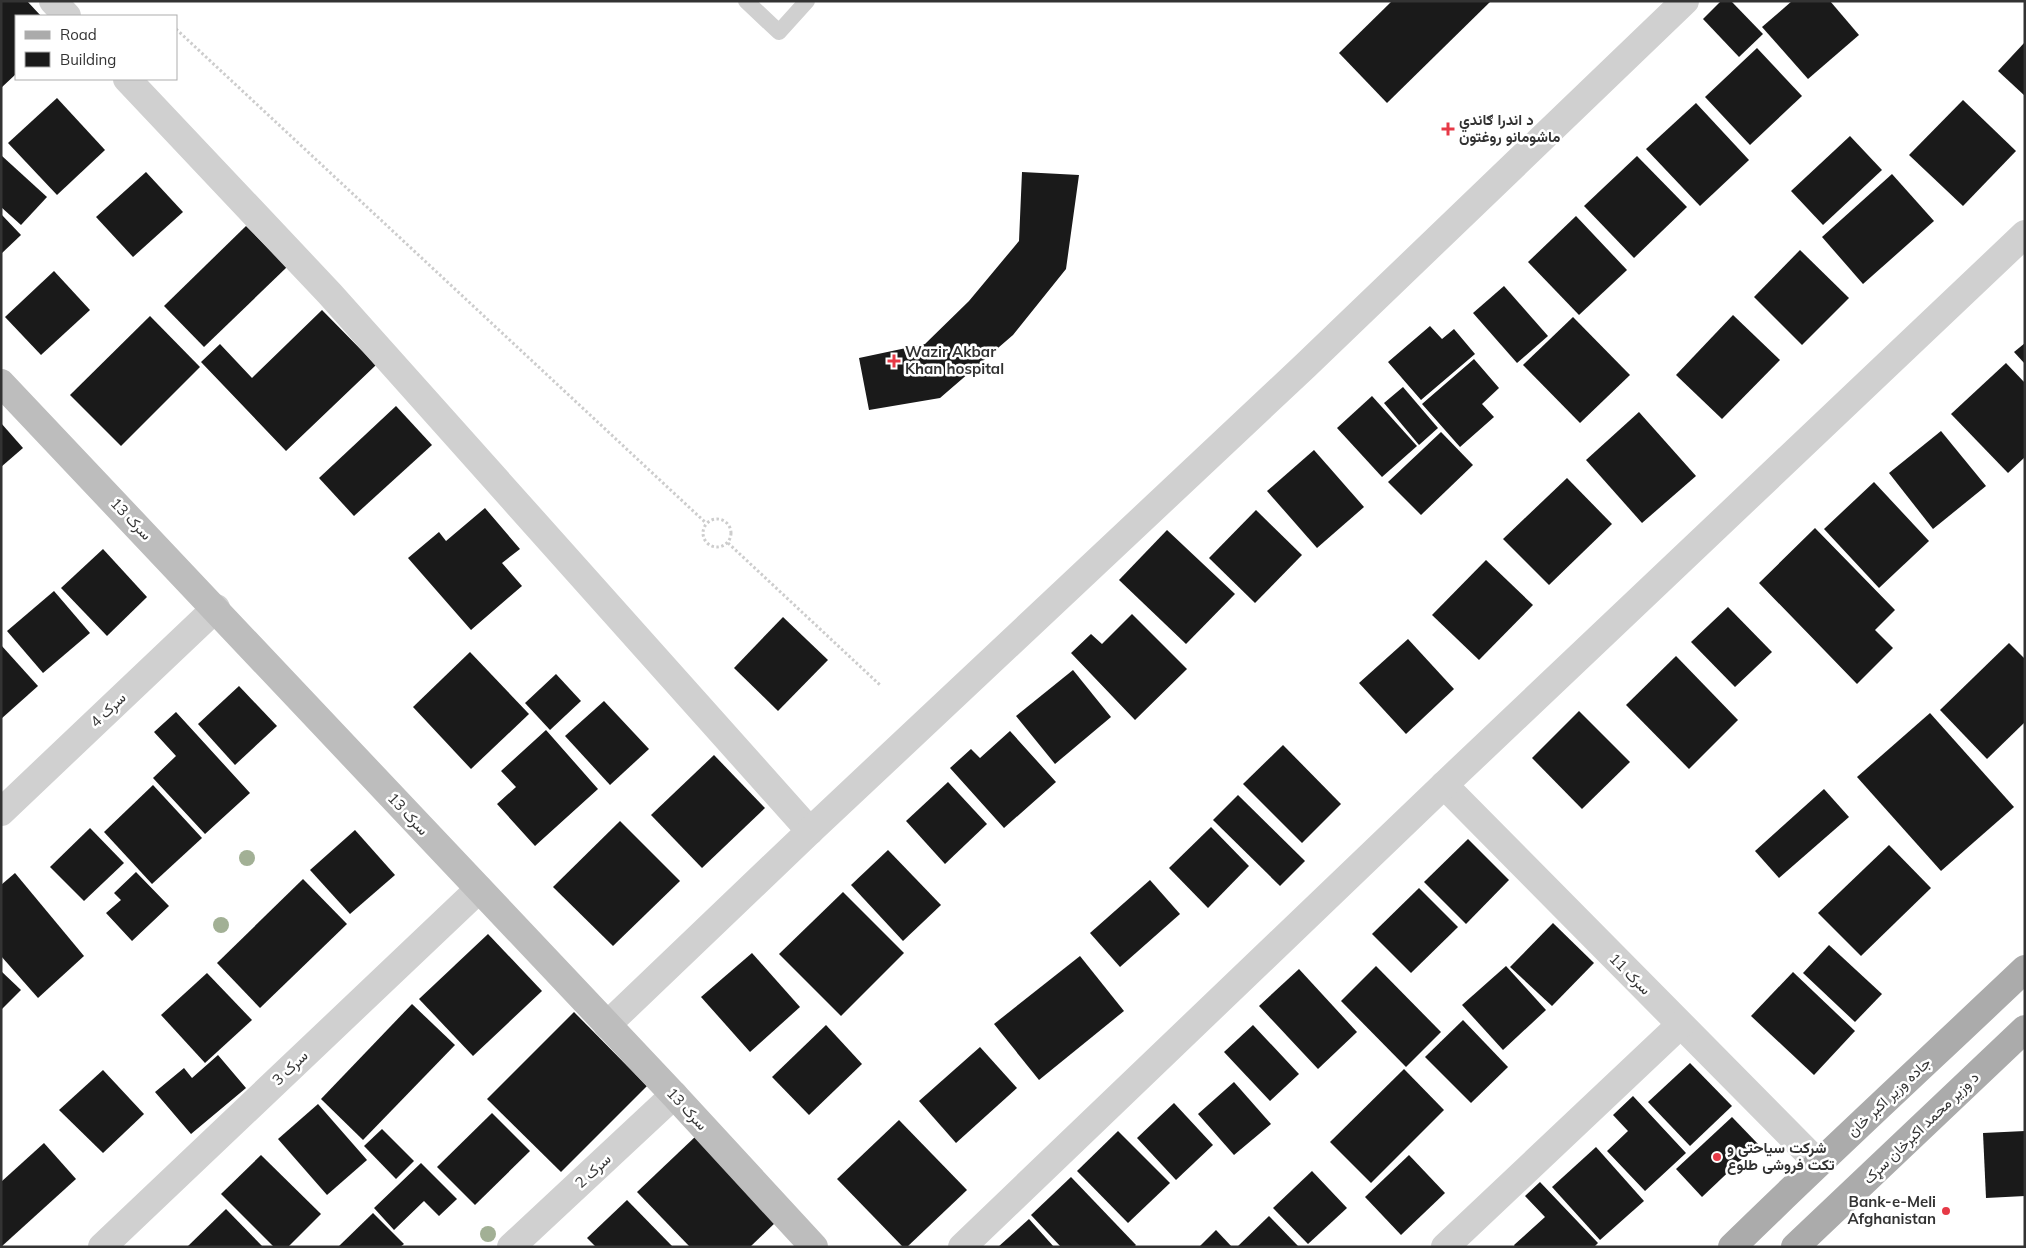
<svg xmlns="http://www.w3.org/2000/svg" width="2026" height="1248" font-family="Mulish,Vazirmatn,sans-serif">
<rect width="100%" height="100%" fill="#fff"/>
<!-- building -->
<g fill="#1a1a1a">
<polygon points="1,1 27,1 41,16 16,16 16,74 1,88"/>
<polygon points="1392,1 1491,1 1387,103 1339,53"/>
<polygon points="1721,1 1731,1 1763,34 1739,57 1703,19"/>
<polygon points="1792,1 1830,1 1859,35 1808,79 1762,27"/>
<polygon points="2025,42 2025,96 1998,71"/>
<polygon points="1757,48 1802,96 1750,145 1705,97"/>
<polygon points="57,98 105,150 57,195 8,143"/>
<polygon points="1963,100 2016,151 1963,206 1909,155"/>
<polygon points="1696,103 1749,160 1700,206 1646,149"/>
<polygon points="1850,136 1882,170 1823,225 1791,191"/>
<polygon points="2,156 47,197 21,225 1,207"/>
<polygon points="1637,156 1687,207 1634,258 1584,206"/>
<polygon points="146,172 183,212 133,257 96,217"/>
<polygon points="1022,172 1079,175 1066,269 1013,335 940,398 869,410 859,358 925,344 969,301 1019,241"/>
<polygon points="1892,174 1934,221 1863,284 1822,237"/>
<polygon points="1,214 21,235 1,254"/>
<polygon points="1576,216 1627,270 1579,315 1528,262"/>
<polygon points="246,226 287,267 204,347 164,306"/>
<polygon points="1800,250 1849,298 1802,345 1754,297"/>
<polygon points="54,271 90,310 41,355 5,317"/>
<polygon points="1504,286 1548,336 1517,363 1473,313"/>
<polygon points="322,310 376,365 286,451 201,362 220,344 252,378"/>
<polygon points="1733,315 1780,360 1722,419 1676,375"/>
<polygon points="150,316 200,367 121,446 70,395"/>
<polygon points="1573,317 1630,375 1580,423 1523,365"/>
<polygon points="1430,326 1442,339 1454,329 1475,354 1421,400 1388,362"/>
<polygon points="2025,343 2025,364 2014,352"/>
<polygon points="1474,359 1499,388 1482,404 1494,417 1460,447 1422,404"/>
<polygon points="2006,363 2025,383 2025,457 2008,473 1951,414"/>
<polygon points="1403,387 1438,428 1419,445 1384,403"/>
<polygon points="1372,396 1417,446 1382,477 1337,428"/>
<polygon points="396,406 432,445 354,516 319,478"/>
<polygon points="1639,412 1696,476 1642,523 1586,460"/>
<polygon points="1,423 23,448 1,467"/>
<polygon points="1941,431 1986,486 1933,529 1889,473"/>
<polygon points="1441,432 1473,465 1421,515 1388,482"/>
<polygon points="1314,450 1364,507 1317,548 1267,491"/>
<polygon points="1567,478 1612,524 1549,585 1503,539"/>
<polygon points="1874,482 1929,541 1879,588 1824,529"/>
<polygon points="485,508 520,549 502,563 522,586 471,630 408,558 439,532 446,541"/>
<polygon points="1256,510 1302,555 1255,603 1209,558"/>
<polygon points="1815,528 1895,610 1875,630 1893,648 1857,684 1759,583"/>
<polygon points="1167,530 1235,594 1186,644 1119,580"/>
<polygon points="103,549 147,597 107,636 61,588"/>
<polygon points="1486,560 1533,605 1479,660 1432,615"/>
<polygon points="54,591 90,633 43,673 7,631"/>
<polygon points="1728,607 1772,652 1735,687 1691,642"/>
<polygon points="1132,614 1187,669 1135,720 1071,653 1091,634 1102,644"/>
<polygon points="783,617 828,660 778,711 734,668"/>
<polygon points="1408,639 1454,689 1406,734 1359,683"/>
<polygon points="2009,643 2025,659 2025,722 1987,759 1940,710"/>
<polygon points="1,645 38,686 1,719"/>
<polygon points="470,652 529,714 471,769 413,707"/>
<polygon points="1676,656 1738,720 1689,769 1626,705"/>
<polygon points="1073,670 1111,717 1055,764 1016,716"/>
<polygon points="556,674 581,701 550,730 525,703"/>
<polygon points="239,686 277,726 235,765 198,724"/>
<polygon points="604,701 649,749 610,785 565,736"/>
<polygon points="1579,711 1630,762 1582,809 1532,758"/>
<polygon points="176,712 250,793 205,834 153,778 176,756 154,732"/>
<polygon points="1930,713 2014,807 1941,871 1857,777"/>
<polygon points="546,730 598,789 535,846 497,804 516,787 501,771"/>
<polygon points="1010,731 1056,782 1004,828 950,768 971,749 980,758"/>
<polygon points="1283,745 1341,804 1302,843 1243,784"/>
<polygon points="714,755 765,808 702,868 651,815"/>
<polygon points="948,782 987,824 945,864 906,821"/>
<polygon points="153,785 202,838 152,884 104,832"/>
<polygon points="1824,789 1849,817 1779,878 1755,851"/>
<polygon points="1238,795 1305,861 1280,886 1213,820"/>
<polygon points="620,821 680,881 613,946 553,887"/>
<polygon points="1211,827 1249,866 1208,908 1169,868"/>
<polygon points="90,828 124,863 84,901 50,867"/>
<polygon points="355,830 395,875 350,914 310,870"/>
<polygon points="1468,839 1509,880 1466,924 1424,882"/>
<polygon points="1889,845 1931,888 1861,956 1818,913"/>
<polygon points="888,850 941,905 903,941 851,885"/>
<polygon points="136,872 169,906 132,941 106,913 121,900 114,893"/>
<polygon points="15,873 84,956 38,998 1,956 1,885"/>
<polygon points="303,879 347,924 260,1008 217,963"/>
<polygon points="1150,880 1180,914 1120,967 1090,933"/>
<polygon points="1419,888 1458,927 1411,973 1372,934"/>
<polygon points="843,892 904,953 841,1016 779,954"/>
<polygon points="1553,923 1594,963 1552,1006 1510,967"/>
<polygon points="488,934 542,991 473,1056 419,999"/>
<polygon points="1829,945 1882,994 1855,1022 1803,973"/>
<polygon points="752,953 800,1007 750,1052 701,997"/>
<polygon points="1080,956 1124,1011 1039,1080 994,1024"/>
<polygon points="1376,966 1441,1032 1406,1067 1341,1001"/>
<polygon points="1506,966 1546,1010 1503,1050 1462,1005"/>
<polygon points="1299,969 1357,1032 1318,1069 1259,1006"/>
<polygon points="1,971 21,990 1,1010"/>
<polygon points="1793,972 1855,1031 1814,1075 1751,1016"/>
<polygon points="207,973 252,1020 205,1063 161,1015"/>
<polygon points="412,1004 455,1045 363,1140 321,1099"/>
<polygon points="574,1012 647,1086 561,1172 487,1099"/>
<polygon points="1463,1020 1508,1067 1471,1103 1425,1057"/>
<polygon points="826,1025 862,1064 809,1115 772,1077"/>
<polygon points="1253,1025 1299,1074 1270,1101 1224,1052"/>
<polygon points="980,1047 1017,1088 956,1143 919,1101"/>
<polygon points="218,1055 246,1088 191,1134 155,1092 184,1068 192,1078"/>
<polygon points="1690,1063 1732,1106 1690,1146 1648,1102"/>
<polygon points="1404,1069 1444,1110 1371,1183 1330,1142"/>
<polygon points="103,1070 144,1114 103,1153 59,1110"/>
<polygon points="1234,1082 1271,1124 1234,1155 1198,1114"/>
<polygon points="1633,1096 1686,1153 1645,1191 1607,1151 1628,1131 1613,1115"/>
<polygon points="1174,1103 1213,1145 1176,1180 1137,1138"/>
<polygon points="318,1104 367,1160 327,1195 278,1139"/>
<polygon points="492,1113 530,1151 475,1205 437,1167"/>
<polygon points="1732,1117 1758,1144 1702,1197 1676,1169"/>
<polygon points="899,1120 967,1190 907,1247 903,1247 837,1179"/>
<polygon points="382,1129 414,1161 396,1179 364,1146"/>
<polygon points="1118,1131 1170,1183 1128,1223 1077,1171"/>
<polygon points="2025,1131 2025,1196 1986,1198 1983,1133"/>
<polygon points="696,1136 778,1220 750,1247 690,1247 637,1192"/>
<polygon points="44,1143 76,1179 1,1247 1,1182"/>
<polygon points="1596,1147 1644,1201 1600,1240 1552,1187"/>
<polygon points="261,1155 321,1214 288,1247 274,1247 221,1194"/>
<polygon points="1409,1155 1445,1193 1401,1235 1365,1197"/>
<polygon points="421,1163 457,1199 439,1216 424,1201 394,1230 374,1208"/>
<polygon points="1312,1171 1347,1208 1308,1244 1273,1208"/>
<polygon points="1071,1177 1136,1245 1134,1247 1061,1247 1031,1215"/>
<polygon points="1540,1182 1598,1243 1594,1247 1515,1247 1514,1245 1545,1217 1525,1196"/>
<polygon points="627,1200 673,1247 596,1247 587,1238"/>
<polygon points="226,1209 263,1247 187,1247"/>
<polygon points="373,1213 404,1244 400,1247 338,1247"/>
<polygon points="1269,1216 1299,1247 1237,1247"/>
<polygon points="1029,1219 1054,1247 998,1247"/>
<polygon points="1216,1230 1232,1247 1199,1247"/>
</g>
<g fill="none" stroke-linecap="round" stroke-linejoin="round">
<!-- path -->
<g stroke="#cdcdcd" stroke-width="3" stroke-dasharray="2.5 2.5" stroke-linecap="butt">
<polyline points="176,29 706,523"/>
<circle cx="717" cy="533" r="14"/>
<polyline points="728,543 880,685"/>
</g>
<!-- lane -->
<polyline stroke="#d0d0d0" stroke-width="16" points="746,1 779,32 807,1"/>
<!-- street -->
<g stroke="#d0d0d0" stroke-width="28">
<polyline points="53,1 67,16"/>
<polyline points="127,79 330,294 810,831"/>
<polyline points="1444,785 1818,1163"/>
<polyline points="1,812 216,608"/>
<polyline points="607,1025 810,831 1305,366 1685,1"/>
<polyline points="102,1247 479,889"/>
<polyline points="511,1247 674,1095"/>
<polyline points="962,1247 1444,785 2025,234"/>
<polyline points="1445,1247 1680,1025"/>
</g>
<!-- secondary -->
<polyline stroke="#bdbdbd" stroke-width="28" points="1,383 674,1095 814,1247"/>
<!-- primary -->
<g stroke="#ababab" stroke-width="28">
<path d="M1732 1247C1828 1153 1927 1062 2025 969"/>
<polyline points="1795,1247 2025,1029"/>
</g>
</g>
<!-- trees -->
<g fill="#a2b095">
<circle cx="247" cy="858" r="8"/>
<circle cx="221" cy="925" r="8"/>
<circle cx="488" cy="1234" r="8"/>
</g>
<!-- markers -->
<g fill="#e63946" stroke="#fff" stroke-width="2">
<path d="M1445.5 121.5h5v5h5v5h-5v5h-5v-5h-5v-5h5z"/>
<path d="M891.5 353.5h5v5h5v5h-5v5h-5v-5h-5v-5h5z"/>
<circle cx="1717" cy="1157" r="5"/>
<circle cx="1946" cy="1211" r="5"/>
</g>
<g text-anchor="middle" stroke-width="5" stroke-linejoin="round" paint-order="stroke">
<!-- poi labels -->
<g font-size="15" font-weight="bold" fill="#333" stroke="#fff" text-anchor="start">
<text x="1459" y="125">د اندرا ګاندي<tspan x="1459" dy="17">ماشومانو روغتون</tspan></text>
<text x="905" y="357">Wazir Akbar<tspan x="905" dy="17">Khan hospital</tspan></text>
<text x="1727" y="1153">شرکت سیاحتی و<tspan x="1727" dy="17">تکت فروشی طلوع</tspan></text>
<text x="1936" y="1207" text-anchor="end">Bank-e-Meli<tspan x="1936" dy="17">Afghanistan</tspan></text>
</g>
<!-- street labels -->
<g font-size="15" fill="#333" stroke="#fff">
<text transform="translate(131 519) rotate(46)" y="5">سرک 13</text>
<text transform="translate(108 710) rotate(-44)" y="5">سرک 4</text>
<text transform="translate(408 814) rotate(47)" y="5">سرک 13</text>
<text transform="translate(1630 974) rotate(45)" y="5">سرک 11</text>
<text transform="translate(290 1068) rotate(-44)" y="5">سرک 3</text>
<text transform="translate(1889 1097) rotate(-43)" y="5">جاده وزیر اکبر خان</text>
<text transform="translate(687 1109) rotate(47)" y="5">سرک 13</text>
<text transform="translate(1921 1128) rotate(-44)" y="5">د وزیر محمد اکبرخان سړک</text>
<text transform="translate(593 1171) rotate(-43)" y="5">سرک 2</text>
</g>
</g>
<!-- border -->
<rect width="2026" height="1248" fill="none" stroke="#333333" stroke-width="5"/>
<!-- legend -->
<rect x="15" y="15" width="162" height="65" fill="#ffffff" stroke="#adadad"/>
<rect x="25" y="31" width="25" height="8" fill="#ababab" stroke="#adadad"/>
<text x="60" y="40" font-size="15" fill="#333333">Road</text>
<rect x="25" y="52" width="25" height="15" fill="#1a1a1a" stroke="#adadad"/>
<text x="60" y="65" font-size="15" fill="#333333">Building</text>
</svg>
